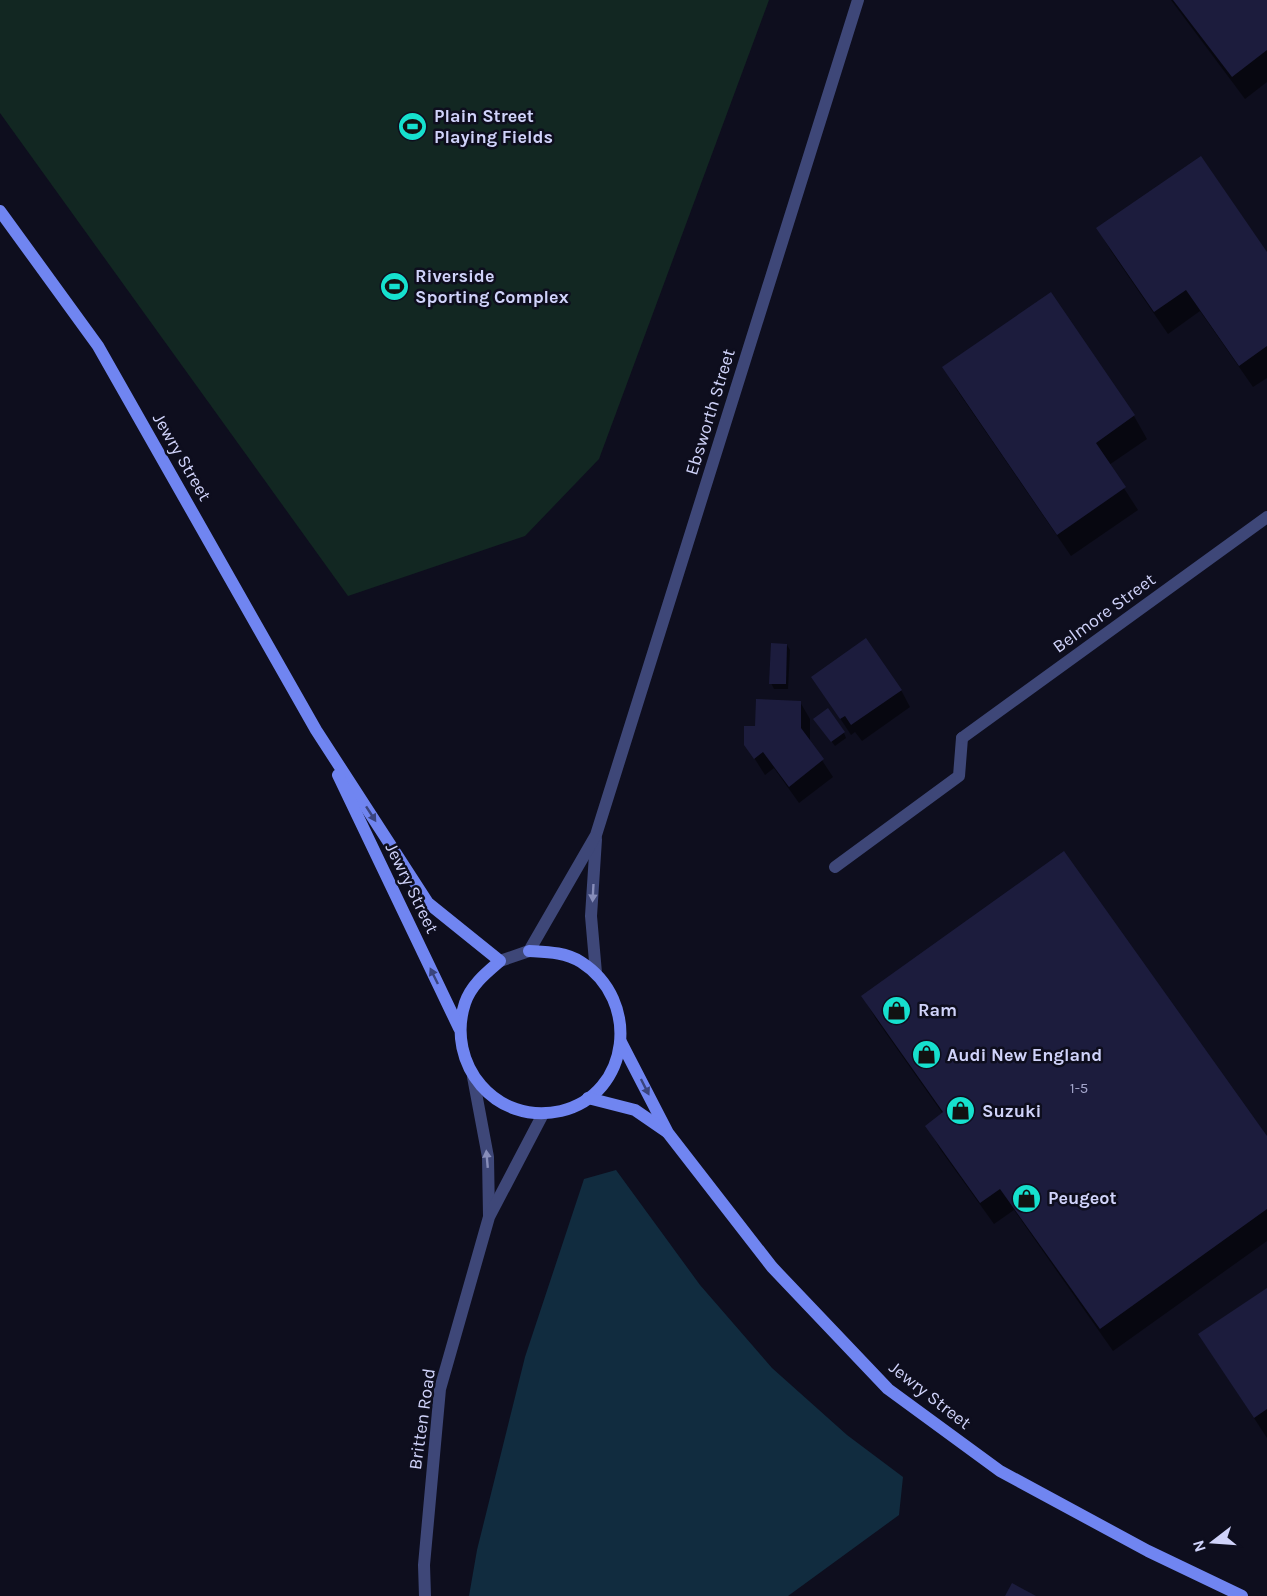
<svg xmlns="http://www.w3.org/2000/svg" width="1267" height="1596" font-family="Karla,sans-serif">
<rect width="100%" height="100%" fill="#0e0e1e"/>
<!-- green -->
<polygon fill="#122722" points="0,0 769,0 599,459 525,536 348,596 0,113"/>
<!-- water -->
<polygon fill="#112c3f" points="616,1170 700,1285 772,1368 847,1435 903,1477 899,1515 788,1596 469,1596 477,1550 525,1357 584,1179"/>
<!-- shadow -->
<g fill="#0007">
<polygon points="1171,0 1267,0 1267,82 1245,99"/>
<polygon points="1098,229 1267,255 1267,378 1253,387 1200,311 1168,334 1111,251"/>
<polygon points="1050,295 1134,416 1147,439 1109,465 1138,510 1071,556 957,390 944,368"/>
<polygon points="787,645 790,650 788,689 774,689 771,683"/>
<polygon points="813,677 901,690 910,707 862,741 855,732 851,735"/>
<polygon points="800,702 810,719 810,742 833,777 799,803 774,768 765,775 746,745 756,728"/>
<polygon points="818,724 844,733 846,738 835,746"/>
<polygon points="863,997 1267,1139 1267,1241 1113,1351 1014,1210 994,1224 940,1149 927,1126 943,1114 876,1019"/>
<polygon points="1267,1289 1267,1438 1200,1335"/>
</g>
<!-- building -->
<g fill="#1c1c3d">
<polygon points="1173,0 1267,0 1267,50 1232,77"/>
<polygon points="1201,156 1267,252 1267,346 1239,366 1186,290 1154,312 1096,228"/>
<polygon points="1051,292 1135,415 1096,443 1126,487 1057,535 942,367"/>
<polygon points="866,638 902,690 851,725 845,716 840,719 811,677"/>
<polygon points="771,643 787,644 786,684 769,684"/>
<polygon points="756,699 801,701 801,728 824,759 789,787 763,752 754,759 744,745 744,726 755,726"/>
<polygon points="828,708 845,732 831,742 813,719"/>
<polygon points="1064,851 1267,1136 1267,1209 1100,1329 1000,1189 980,1203 925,1126 943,1112 861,996"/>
<polygon points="1267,1288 1267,1409 1254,1418 1198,1334"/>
<polygon points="1012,1583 1036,1596 1005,1596"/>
</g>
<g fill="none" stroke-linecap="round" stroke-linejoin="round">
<!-- service -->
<polyline stroke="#3e4778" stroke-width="12" points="835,867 959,776 962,738"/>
<!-- minor -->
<g stroke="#3e4778" stroke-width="12">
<polyline points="962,738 1267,517"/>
<polyline points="473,1077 488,1157 489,1216"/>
<polyline points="425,1596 424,1565 440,1389 489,1217 543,1114"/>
</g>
<!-- tertiary -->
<g stroke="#3e4778" stroke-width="12">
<polyline points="596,839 591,916 596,973"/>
<polyline points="500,961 529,951 596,835 858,0"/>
</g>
<!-- secondary -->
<g stroke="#7085f1" stroke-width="12">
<path d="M0 211 98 346 316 730 428 903 500 961C486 973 471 985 465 1003 445 1064 496 1126 561 1111 631 1094 641 1000 581 962 565 952 547 952 529 951"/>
<polyline points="338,775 459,1028"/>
<polyline points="621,1042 668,1133 772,1267 888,1389 1000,1471 1148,1551 1242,1596"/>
<polyline points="588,1098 635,1110 667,1132"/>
</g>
</g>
<!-- one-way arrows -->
<defs><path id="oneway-solid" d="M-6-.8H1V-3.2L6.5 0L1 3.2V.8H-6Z" transform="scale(1.5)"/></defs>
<g fill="#3a447d">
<use href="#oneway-solid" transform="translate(371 814) rotate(57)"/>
<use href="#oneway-solid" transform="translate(434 976) rotate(-116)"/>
<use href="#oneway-solid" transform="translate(645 1087) rotate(63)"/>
</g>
<g fill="#878db9">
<use href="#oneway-solid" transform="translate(593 893) rotate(93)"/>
<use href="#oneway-solid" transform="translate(487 1159) rotate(-95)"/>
</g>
<!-- icons -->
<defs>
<symbol id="stadium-disc" viewBox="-11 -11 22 22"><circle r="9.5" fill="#16e0ce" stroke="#0e0e1e"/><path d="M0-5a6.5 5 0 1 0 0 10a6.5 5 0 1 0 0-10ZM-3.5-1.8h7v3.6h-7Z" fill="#111"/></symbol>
<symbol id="shop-disc" viewBox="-11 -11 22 22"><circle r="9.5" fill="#16e0ce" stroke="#0e0e1e"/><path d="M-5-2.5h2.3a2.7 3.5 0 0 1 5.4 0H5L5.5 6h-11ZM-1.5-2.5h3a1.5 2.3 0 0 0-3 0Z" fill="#111"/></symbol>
</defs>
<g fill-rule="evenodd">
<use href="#stadium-disc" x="396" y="110" width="33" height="33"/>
<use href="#stadium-disc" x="378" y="270" width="33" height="33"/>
<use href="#shop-disc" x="880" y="994" width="33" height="33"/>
<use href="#shop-disc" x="910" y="1038" width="33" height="33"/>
<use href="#shop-disc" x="944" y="1094" width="33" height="33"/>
<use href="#shop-disc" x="1010" y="1182" width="33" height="33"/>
</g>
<g text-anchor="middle" stroke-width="5" stroke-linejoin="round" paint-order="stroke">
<!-- number labels -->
<g font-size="15" fill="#a3a5cb">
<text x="1079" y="1093">1-5</text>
</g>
<!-- poi labels -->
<g font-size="18" font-weight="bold" fill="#d0d3fa" stroke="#0e0e1e" text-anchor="start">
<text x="434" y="122">Plain Street<tspan x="434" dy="21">Playing Fields</tspan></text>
<text x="415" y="282">Riverside<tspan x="415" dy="21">Sporting Complex</tspan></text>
<text x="918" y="1016">Ram</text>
<text x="947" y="1061">Audi New England</text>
<text x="982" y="1117">Suzuki</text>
<text x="1048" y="1204">Peugeot</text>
</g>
<!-- street labels -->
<g font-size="18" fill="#d0d3fa" stroke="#0e0e1e">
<text transform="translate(710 412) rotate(-73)" y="6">Ebsworth Street</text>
<text transform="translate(182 457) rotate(60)" y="6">Jewry Street</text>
<text transform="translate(1104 613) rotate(-36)" y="6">Belmore Street</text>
<text transform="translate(412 888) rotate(64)" y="6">Jewry Street</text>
<text transform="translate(930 1395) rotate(38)" y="6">Jewry Street</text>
<text transform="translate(422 1419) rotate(-82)" y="6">Britten Road</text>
</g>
</g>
<!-- north arrow -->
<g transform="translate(1213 1542) rotate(253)" stroke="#0e0e1e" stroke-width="4.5" paint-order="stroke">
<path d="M0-4.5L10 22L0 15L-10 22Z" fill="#d0d3fa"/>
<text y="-9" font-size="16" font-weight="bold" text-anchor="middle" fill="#d0d3fa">N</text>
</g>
</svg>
